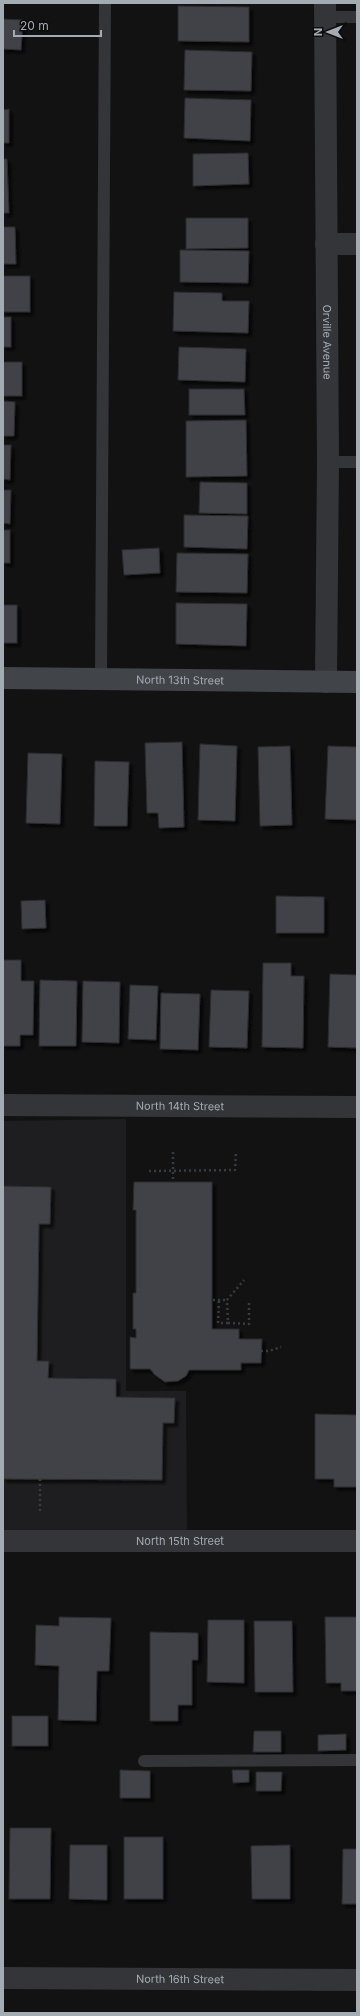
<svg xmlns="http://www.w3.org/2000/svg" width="360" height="2016" font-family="Inter,sans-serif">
<defs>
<filter id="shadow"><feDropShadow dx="3.5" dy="3.5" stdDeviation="1" flood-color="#0009"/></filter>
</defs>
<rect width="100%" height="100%" fill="#121213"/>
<!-- built -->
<polygon fill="#1e1e20" points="126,1119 126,1391 186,1391 187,1534 3,1532 3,1121"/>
<!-- building -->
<g fill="#414346" stroke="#2c2c2f" filter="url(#shadow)">
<polygon points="178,6 249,7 249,42 178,41"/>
<polygon points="3,19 23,20 21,50 3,49"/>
<polygon points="185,50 252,52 251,91 184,90"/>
<polygon points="185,98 251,100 250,141 184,138"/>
<polygon points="9,109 9,143 3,143 3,110"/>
<polygon points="248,153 249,184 193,186 193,154"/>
<polygon points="3,159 7,159 9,213 3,213"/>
<polygon points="186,218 248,218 248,248 186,249"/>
<polygon points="3,227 15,227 16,264 3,264"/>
<polygon points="180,250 249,251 248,283 180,282"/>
<rect x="3" y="276" width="27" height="36"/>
<polygon points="174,292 222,293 222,301 249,301 248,333 173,331"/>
<rect x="3" y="317" width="8" height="30"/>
<polygon points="179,347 246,349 245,382 178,380"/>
<rect x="3" y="362" width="19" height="34"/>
<polygon points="189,389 244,389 245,415 189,415"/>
<polygon points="3,401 15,402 14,436 3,436"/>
<polygon points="246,420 247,476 186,477 186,421"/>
<polygon points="3,445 11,445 10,480 3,479"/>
<polygon points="200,482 247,483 247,514 199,513"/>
<polygon points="3,490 11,490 10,524 3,523"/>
<polygon points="184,515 248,516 247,549 184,547"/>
<rect x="3" y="530" width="7" height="33"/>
<polygon points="159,548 160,573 124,575 122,550"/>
<polygon points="177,553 248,554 247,593 176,592"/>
<polygon points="176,603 247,604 246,646 176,644"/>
<rect x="3" y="605" width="14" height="38"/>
<polygon points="182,742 184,827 159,828 158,813 147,813 145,743"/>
<polygon points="200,744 237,746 235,821 198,820"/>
<polygon points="290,746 292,825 260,826 258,747"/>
<polygon points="328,746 357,747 357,820 325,819"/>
<polygon points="28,753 62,754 60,824 26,823"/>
<polygon points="95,761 129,762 127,826 94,826"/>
<polygon points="276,896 324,897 324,933 276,933"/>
<polygon points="45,900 46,928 22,929 21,901"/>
<polygon points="3,960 21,960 21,981 34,981 33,1035 20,1035 20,1046 3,1046"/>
<polygon points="263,963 291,963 291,976 304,976 303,1048 262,1047"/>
<polygon points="330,974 357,975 357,1048 328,1047"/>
<polygon points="40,980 77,981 76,1046 39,1046"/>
<polygon points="83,981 120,982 119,1043 82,1042"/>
<polygon points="130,985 158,986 156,1040 128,1039"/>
<polygon points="211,990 249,991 247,1048 209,1047"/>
<polygon points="161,993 200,994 198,1050 160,1049"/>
<polygon points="134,1182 212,1182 212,1329 239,1329 239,1339 262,1339 261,1363 241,1363 241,1370 189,1370 186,1376 178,1381 165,1382 155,1375 150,1369 130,1369 130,1337 136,1338 136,1329 133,1329 133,1293 136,1293 136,1210 133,1210"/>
<polygon points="3,1186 51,1187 50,1224 39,1224 37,1361 49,1361 48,1378 116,1379 116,1397 175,1398 174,1423 163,1423 162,1480 3,1479"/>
<polygon points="315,1414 357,1415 357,1487 334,1487 334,1479 315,1479"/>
<polygon points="59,1617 111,1618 109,1671 97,1671 96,1721 58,1720 59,1666 35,1665 36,1625 59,1626"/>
<polygon points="325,1617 357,1617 357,1691 341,1691 341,1683 326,1683"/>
<polygon points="208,1620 244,1620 244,1683 207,1682"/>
<polygon points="254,1621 292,1621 293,1692 255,1692"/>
<polygon points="150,1632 198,1633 198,1660 192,1660 192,1705 178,1705 178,1721 150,1721"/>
<rect x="12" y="1716" width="36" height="30"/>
<polygon points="254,1731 281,1731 281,1752 253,1752"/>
<polygon points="346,1734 346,1750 318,1751 318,1735"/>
<polygon points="120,1770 150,1771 150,1798 120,1798"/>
<polygon points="232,1770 249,1770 249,1782 233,1783"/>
<polygon points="256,1772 282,1772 281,1791 256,1791"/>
<polygon points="10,1828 51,1828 50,1899 9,1899"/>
<rect x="124" y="1837" width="39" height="62"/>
<polygon points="70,1845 107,1845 107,1900 69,1899"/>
<polygon points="290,1845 290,1899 252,1899 251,1846"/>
<polygon points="343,1849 357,1849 357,1904 342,1904"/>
</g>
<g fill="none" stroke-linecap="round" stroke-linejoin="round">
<!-- path -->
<g stroke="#393c3f" stroke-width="2.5" stroke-dasharray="2 3" stroke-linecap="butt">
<polyline points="173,1152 173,1182"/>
<polyline points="149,1171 235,1170 236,1152"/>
<polyline points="213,1300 227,1300"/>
<polyline points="219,1301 218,1323 228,1323 227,1300 244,1280"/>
<polyline points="228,1323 249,1324 249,1300"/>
<polyline points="261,1351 269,1351 281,1347"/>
<polyline points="40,1479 40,1514"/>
</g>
<!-- lane -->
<g stroke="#333538" stroke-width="12">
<polyline points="325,17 357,17"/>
<polyline points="328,462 357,462"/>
<polyline points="101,678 105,3"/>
<polyline points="144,1761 357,1760"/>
</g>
<!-- street -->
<g stroke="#333538" stroke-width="22">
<path id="s1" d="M325 3 328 462 326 682"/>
<polyline points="326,244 357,244"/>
<path id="s2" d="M3 1105 357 1107"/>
<path id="s3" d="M3 1541H357"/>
<path id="s4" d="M3 1978 357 1980"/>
</g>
<!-- secondary -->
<path stroke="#414448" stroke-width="22" id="s5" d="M3 678 357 682"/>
</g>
<g text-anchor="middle" stroke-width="3" stroke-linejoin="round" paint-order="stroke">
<!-- street labels -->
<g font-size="11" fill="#a4acb3" stroke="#0d0d0e">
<text dy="4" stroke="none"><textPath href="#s1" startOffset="339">Orville Avenue</textPath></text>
<text dy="4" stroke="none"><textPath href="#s5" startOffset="177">North 13th Street</textPath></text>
<text dy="4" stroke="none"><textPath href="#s2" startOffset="177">North 14th Street</textPath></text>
<text dy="4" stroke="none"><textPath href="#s3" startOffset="177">North 15th Street</textPath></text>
<text dy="4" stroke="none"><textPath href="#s4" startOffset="177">North 16th Street</textPath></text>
</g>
</g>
<!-- border -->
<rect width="360" height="2016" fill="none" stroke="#a4acb3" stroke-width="8"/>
<!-- north arrow -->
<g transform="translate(328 32) rotate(270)" stroke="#0d0d0e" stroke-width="3" paint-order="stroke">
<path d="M0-3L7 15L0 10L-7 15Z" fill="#a4acb3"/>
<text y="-6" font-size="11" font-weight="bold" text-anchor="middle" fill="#a4acb3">N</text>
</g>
<!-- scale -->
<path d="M14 30v6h87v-6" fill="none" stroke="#a4acb3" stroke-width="2"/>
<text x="20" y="30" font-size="12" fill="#a4acb3" stroke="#0d0d0e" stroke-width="3" paint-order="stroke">20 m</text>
</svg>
